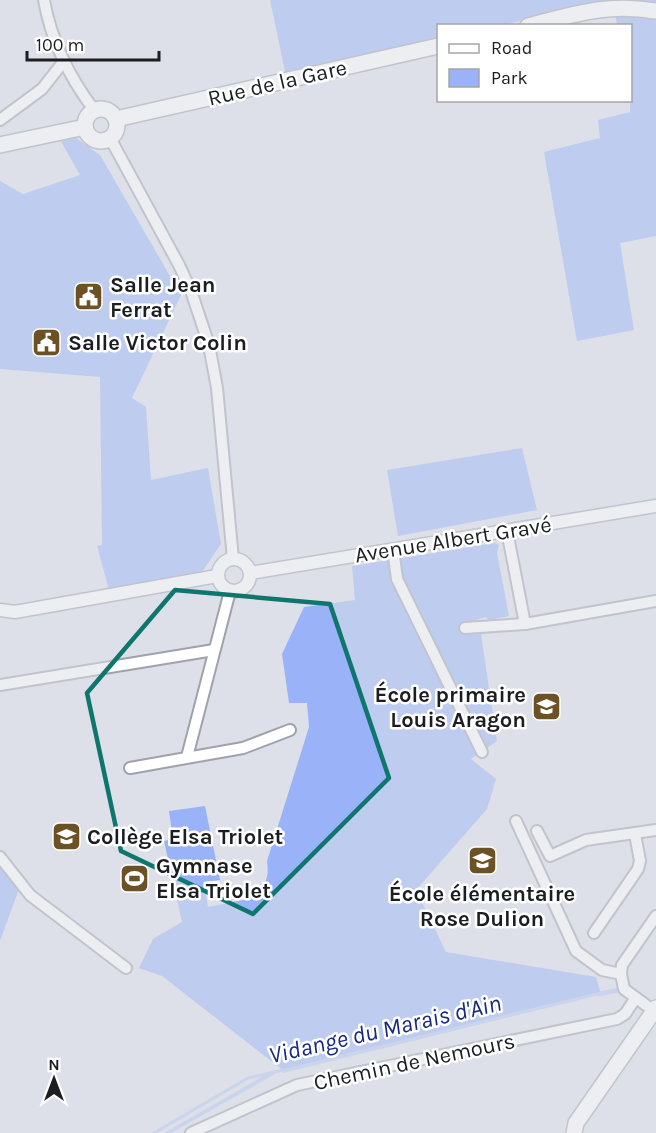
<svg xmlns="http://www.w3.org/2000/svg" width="656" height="1133" font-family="Karla,sans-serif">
<rect width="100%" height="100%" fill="#dde0e8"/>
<!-- green -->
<g fill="#9ab3f8">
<polygon points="270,0 613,0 503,25 438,26 438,40 286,76"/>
<polygon points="613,0 656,0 656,236 620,243 634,330 577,341 544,152 600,138 598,120 630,112 630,26 617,25"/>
<polygon points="59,138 76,138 100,155 181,295 132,398 146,407 151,480 208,468 221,544 202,572 109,590 97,546 102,545 100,377 0,369 0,181 23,194 80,175"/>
<polygon points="522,448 537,510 398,536 387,470"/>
<path d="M495 543 499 545 497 553 509 616 490 620 485 617 461 625 463 635 481 634 497 741 471 759 496 779 487 809 416 890 446 952 596 977 601 994 284 1071 162 976 139 968 153 939 182 922 164 841 173 839 169 811 205 806 220 880 204 882 208 907 262 896C262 881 270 883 267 861L309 727 307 703H289L282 654 304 607 355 600 352 566Z"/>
<polygon points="0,865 19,889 0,941"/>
</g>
<!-- water -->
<g fill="#b3c5f1">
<polygon points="619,987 620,990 283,1073 279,1070"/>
<polygon points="272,1071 275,1074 171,1133 164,1133"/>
</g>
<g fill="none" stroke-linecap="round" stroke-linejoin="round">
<!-- stream -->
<g stroke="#b3c5f1" stroke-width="3">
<polyline points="599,995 622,990"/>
<polyline points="154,1133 248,1078 283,1070"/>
</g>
<defs>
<g id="minor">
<path d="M44 0C51 40 70 78 94 110"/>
<polyline points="0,120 42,89 64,61"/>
<polyline points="110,138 179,265 191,291 209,345 217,388 233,559"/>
<polyline points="507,531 525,624"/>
<polyline points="393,549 397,579 482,752"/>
<polyline points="465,628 525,624 656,601"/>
<polyline points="0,685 214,650"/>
<polyline points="187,757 230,591"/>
<polyline points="130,768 243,748 290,730"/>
<polyline points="516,821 576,951 602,970 621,974"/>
<polyline points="537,831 550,856 586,840 656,830"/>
<polyline points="0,857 30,895 126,968"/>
<polyline points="594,933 638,869 640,861 635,834"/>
<polyline points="654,1011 624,989 621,974 622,965 656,916"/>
<polyline points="191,1133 297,1085 617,1019 625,1014 635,999"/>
</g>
<g id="tertiary">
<circle cx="234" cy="575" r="16"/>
<polyline points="250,573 656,506"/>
<polyline points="0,610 15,612 217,576"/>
</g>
<g id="secondary">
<path d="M528 26C575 14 606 3 656 11"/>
<circle cx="101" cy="125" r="16"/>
<polyline points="116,119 438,46"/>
<polyline points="0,145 85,127"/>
<polyline points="574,1133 576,1123 656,1008"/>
</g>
</defs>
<!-- minor casing -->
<use href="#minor" stroke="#a0a2aa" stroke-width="14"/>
<!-- tertiary casing -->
<use href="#tertiary" stroke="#a0a2aa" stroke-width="15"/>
<!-- secondary casing -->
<use href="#secondary" stroke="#a0a2aa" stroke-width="18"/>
<!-- minor -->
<use href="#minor" stroke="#fff" stroke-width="10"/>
<!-- tertiary -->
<use href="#tertiary" stroke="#fff" stroke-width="12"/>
<!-- secondary -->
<use href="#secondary" stroke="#fff" stroke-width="15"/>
</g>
<!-- marked area -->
<path d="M0 0H656V1133H0ZM175 590 330 604 389 778 253 914 121 851 87 693Z" fill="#dde0e8" fill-opacity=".55" fill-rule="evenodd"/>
<path fill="none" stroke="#0f766e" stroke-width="4.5" stroke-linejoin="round" d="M175 590 330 604 389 778 253 914 121 851 87 693Z"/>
<!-- icons -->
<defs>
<symbol id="civic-square" viewBox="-11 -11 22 22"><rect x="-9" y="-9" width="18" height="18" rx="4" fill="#6b5123" stroke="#fff"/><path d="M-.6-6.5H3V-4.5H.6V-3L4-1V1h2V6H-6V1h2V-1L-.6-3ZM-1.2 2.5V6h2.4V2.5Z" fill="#fff"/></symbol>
<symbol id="school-square" viewBox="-11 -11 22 22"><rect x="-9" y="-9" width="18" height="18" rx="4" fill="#6b5123" stroke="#fff"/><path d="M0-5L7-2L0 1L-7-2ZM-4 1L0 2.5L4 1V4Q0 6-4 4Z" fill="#fff"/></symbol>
<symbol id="stadium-square" viewBox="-11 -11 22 22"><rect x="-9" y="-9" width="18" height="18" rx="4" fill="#6b5123" stroke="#fff"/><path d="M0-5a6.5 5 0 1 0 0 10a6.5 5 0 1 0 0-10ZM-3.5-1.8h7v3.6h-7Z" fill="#fff"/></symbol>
</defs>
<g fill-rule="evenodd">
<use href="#civic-square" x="72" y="280" width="33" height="33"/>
<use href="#civic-square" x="30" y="326" width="33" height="33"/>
<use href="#school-square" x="530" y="690" width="33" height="33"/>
<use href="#school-square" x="50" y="820" width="33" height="33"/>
<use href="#school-square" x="466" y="844" width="33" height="33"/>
<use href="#stadium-square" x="118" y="862" width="33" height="33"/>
</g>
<g text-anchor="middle" stroke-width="5" stroke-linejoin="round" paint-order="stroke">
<!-- street labels -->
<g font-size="22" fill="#1c1d20" stroke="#fff">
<text transform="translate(277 82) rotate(-13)" y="8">Rue de la Gare</text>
<text transform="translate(453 539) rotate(-9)" y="8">Avenue Albert Gravé</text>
<text transform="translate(414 1061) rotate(-12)" y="8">Chemin de Nemours</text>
</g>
<!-- poi labels -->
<g font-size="22" font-weight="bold" fill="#1c1d20" stroke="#fff" text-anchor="start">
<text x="110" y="292">Salle Jean<tspan x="110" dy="25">Ferrat</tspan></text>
<text x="68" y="350">Salle Victor Colin</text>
<text x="526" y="702" text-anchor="end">École primaire<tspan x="526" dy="25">Louis Aragon</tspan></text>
<text x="87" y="844">Collège Elsa Triolet</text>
<text x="156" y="873">Gymnase<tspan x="156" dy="25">Elsa Triolet</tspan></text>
<text x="482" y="901" text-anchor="middle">École élémentaire<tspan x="482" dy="25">Rose Dulion</tspan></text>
</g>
<!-- water labels -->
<g font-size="24" font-style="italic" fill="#18287a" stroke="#fff">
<text transform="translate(385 1029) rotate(-13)" y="8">Vidange du Marais d'Ain</text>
</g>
</g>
<!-- legend -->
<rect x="437" y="24" width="195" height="78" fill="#ffffff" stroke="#a4a5a6" stroke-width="1.5"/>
<rect x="449" y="44" width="30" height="9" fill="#ffffff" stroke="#a4a5a6" stroke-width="1.5"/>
<text x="491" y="54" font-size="18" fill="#1c1d20">Road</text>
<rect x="449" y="69" width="30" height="18" fill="#9ab3f8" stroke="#a4a5a6" stroke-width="1.5"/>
<text x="491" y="84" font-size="18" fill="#1c1d20">Park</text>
<!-- north arrow -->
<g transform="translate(54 1079)" stroke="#ffffff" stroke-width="4.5" paint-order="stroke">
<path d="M0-4.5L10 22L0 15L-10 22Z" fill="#1c1d20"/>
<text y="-9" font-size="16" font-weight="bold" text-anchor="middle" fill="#1c1d20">N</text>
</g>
<!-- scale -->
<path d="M27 51v9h132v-9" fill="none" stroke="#1c1d20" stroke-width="3"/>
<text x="36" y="51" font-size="18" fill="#1c1d20" stroke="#ffffff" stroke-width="4.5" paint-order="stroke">100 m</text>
</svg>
